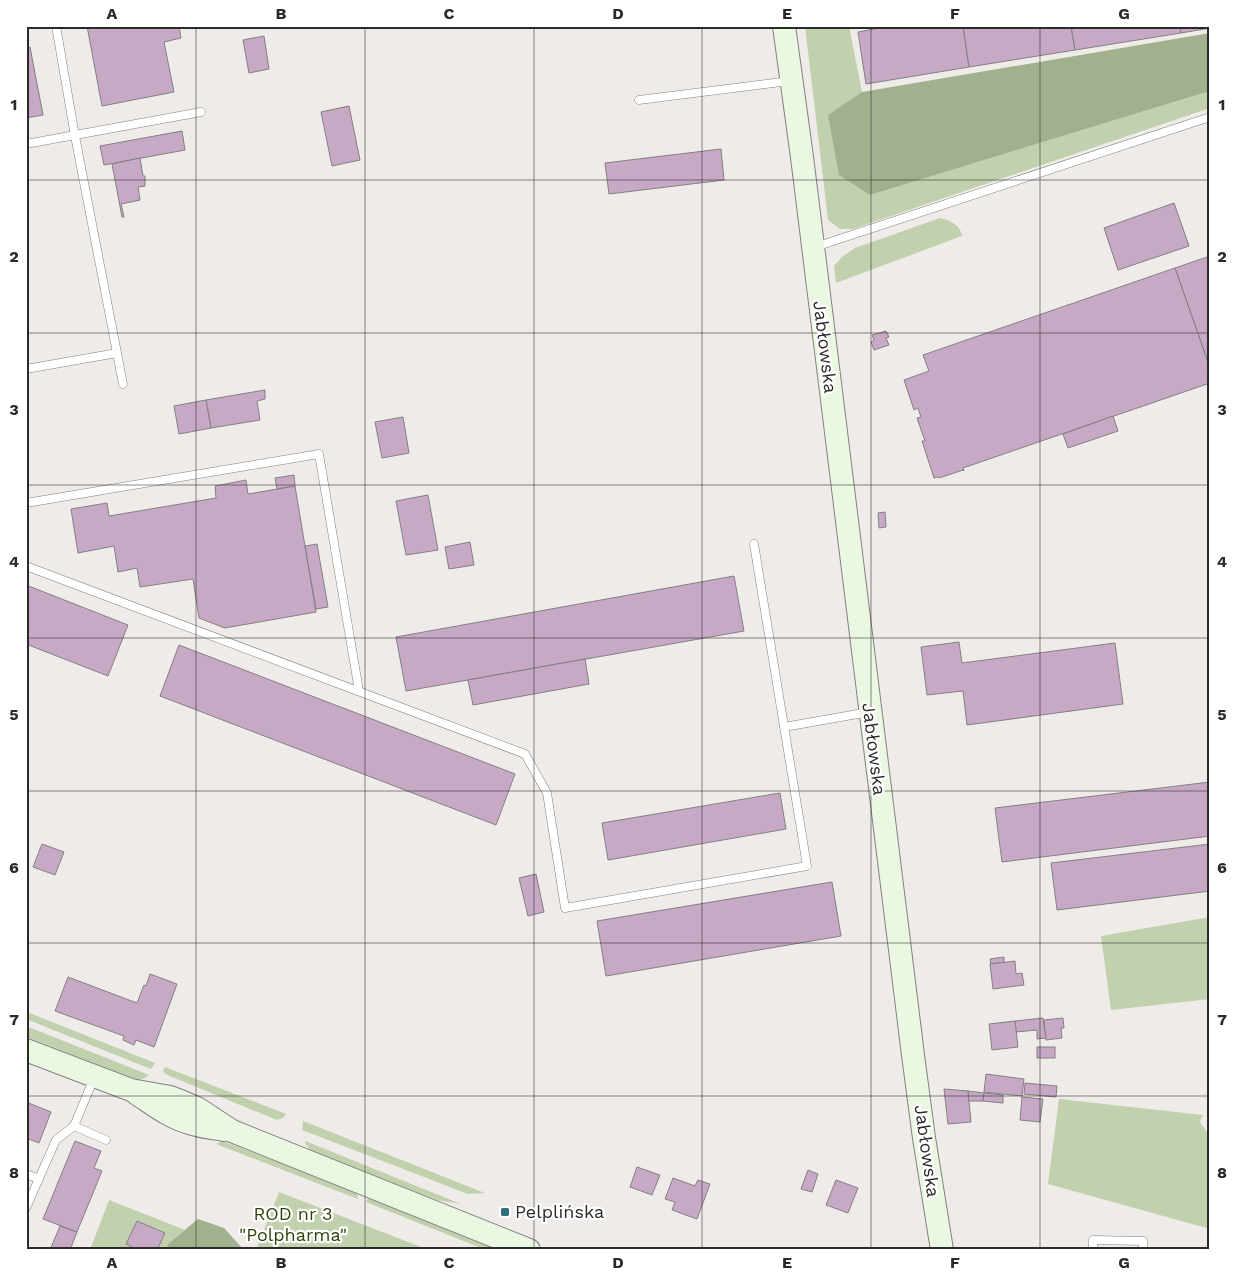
<svg xmlns="http://www.w3.org/2000/svg" width="1236" height="1276" font-family="'Work Sans',sans-serif">
<rect width="100%" height="100%" fill="#efebe9"/>
<!-- green -->
<g fill="#c1d1ad">
<polygon points="805,26 849,26 862,92 828,116 870,195 1210,91 1210,108 853,229 840,229 828,220"/>
<path d="M940 218C950 220 961 226 962 236L836 283 834 266 842 257 855 248Z"/>
<polygon points="1210,917 1210,999 1111,1010 1101,936"/>
<polygon points="27,1012 155,1063 151,1069 26,1019"/>
<polygon points="26,1026 149,1075 145,1078 138,1080 27,1037"/>
<polygon points="165,1067 286,1114 283,1118 277,1120 165,1074 163,1070"/>
<polygon points="1059,1099 1203,1115 1200,1122 1210,1136 1210,1229 1048,1184"/>
<polygon points="303,1121 485,1193 468,1194 302,1130"/>
<polygon points="222,1141 349,1189 357,1193 358,1199 216,1144"/>
<polygon points="306,1141 310,1143 461,1204 437,1200 311,1151 305,1143"/>
<polygon points="279,1192 429,1250 256,1250"/>
<polygon points="371,1197 502,1250 486,1250 366,1202 368,1198"/>
<polygon points="109,1200 185,1230 168,1244 166,1250 90,1250"/>
</g>
<!-- forest -->
<g fill="#a1b18d">
<polygon points="1210,33 1210,91 870,195 839,175 828,115 862,92"/>
<polygon points="198,1219 224,1228 244,1250 166,1250 168,1244"/>
</g>
<!-- building -->
<g fill="#c7a9c6" stroke="#828082">
<polygon points="87,26 179,26 181,38 164,42 174,92 102,106"/>
<polygon points="890,26 963,26 969,67 866,84 858,32"/>
<polygon points="963,26 1071,26 1075,50 969,67"/>
<polygon points="1071,26 1180,26 1181,33 1075,50"/>
<polygon points="1180,26 1210,26 1210,28 1181,33"/>
<polygon points="264,36 269,69 249,73 243,40"/>
<polygon points="30,47 43,115 26,118 26,48"/>
<polygon points="349,106 360,160 332,166 321,112"/>
<polygon points="182,131 185,150 104,165 100,146"/>
<polygon points="721,149 724,180 609,194 605,163"/>
<polygon points="140,158 143,176 145,176 145,186 138,187 140,200 121,204 124,217 122,217 112,164"/>
<polygon points="1174,203 1189,246 1118,270 1104,228"/>
<polygon points="1210,256 1210,368 1175,268"/>
<polygon points="1175,268 1210,368 1210,383 963,468 964,471 963,470 939,478 938,477 934,478 922,441 925,441 917,418 921,417 918,408 914,410 904,380 929,371 923,355"/>
<polygon points="886,331 889,337 886,338 889,345 874,350 871,342 874,340 872,335"/>
<polygon points="265,390 265,399 257,401 260,420 211,428 206,400"/>
<polygon points="206,400 211,428 179,434 174,406"/>
<polygon points="1113,416 1118,431 1068,448 1063,434"/>
<polygon points="403,417 409,453 382,458 375,422"/>
<polygon points="294,475 295,486 277,489 275,478"/>
<polygon points="246,480 248,494 295,486 316,612 225,628 199,618 193,579 140,587 137,568 118,572 114,546 78,553 71,509 107,503 109,516 216,498 215,486"/>
<polygon points="428,495 438,550 406,555 396,501"/>
<polygon points="885,512 886,527 879,528 878,513"/>
<polygon points="470,542 474,565 449,569 445,547"/>
<polygon points="317,544 328,607 316,609 305,546"/>
<polygon points="734,576 744,631 406,691 396,637"/>
<polygon points="26,585 128,625 108,676 26,644"/>
<polygon points="959,642 962,663 1115,643 1123,704 967,725 963,691 927,695 921,647"/>
<polygon points="179,645 515,774 496,825 160,696"/>
<polygon points="585,659 589,684 473,705 468,680"/>
<polygon points="1210,782 1210,836 1002,862 995,808"/>
<polygon points="780,793 786,829 608,860 602,823"/>
<polygon points="42,844 64,852 55,875 33,867"/>
<polygon points="1210,844 1210,891 1057,910 1051,863"/>
<polygon points="536,874 544,912 528,916 519,878"/>
<polygon points="832,882 841,936 606,976 597,921"/>
<polygon points="1004,957 1004,962 991,964 990,959"/>
<polygon points="1015,961 1016,974 1022,973 1024,985 993,989 990,964"/>
<polygon points="150,974 177,984 154,1047 136,1040 134,1045 123,1040 124,1036 55,1011 68,977 137,1003 144,985 146,986"/>
<polygon points="1043,1018 1046,1038 1037,1039 1037,1030 1016,1032 1015,1021"/>
<polygon points="1063,1018 1064,1028 1061,1028 1062,1038 1046,1040 1044,1020"/>
<polygon points="1015,1021 1018,1047 992,1050 989,1024"/>
<rect x="1037" y="1047" width="18" height="11"/>
<polygon points="986,1074 1024,1079 1022,1096 984,1092"/>
<polygon points="1025,1083 1057,1086 1056,1097 1024,1094"/>
<polygon points="944,1089 968,1091 971,1122 948,1124"/>
<polygon points="968,1091 984,1093 983,1101 969,1101"/>
<polygon points="984,1093 1003,1095 1003,1103 983,1101"/>
<polygon points="1022,1097 1043,1099 1040,1122 1020,1120"/>
<polygon points="26,1102 51,1112 39,1143 26,1138"/>
<polygon points="75,1141 101,1151 94,1168 102,1171 77,1232 43,1219"/>
<polygon points="637,1167 660,1175 652,1195 630,1187"/>
<polygon points="808,1170 818,1174 812,1192 801,1189"/>
<polygon points="673,1178 695,1186 698,1180 710,1184 697,1219 672,1210 675,1202 665,1199"/>
<polygon points="836,1180 858,1188 848,1213 826,1205"/>
<polygon points="137,1221 165,1233 157,1250 138,1250 126,1244"/>
<polygon points="60,1226 77,1232 70,1250 50,1250"/>
</g>
<g fill="none" stroke-linecap="round" stroke-linejoin="round">
<defs>
<g id="service">
<polyline points="56,26 75,136 123,384"/>
<polyline points="639,100 789,81"/>
<polyline points="26,144 201,112"/>
<polyline points="815,247 1210,117"/>
<polyline points="26,369 117,353"/>
<polyline points="26,503 319,454 359,691"/>
<polyline points="26,566 525,754 547,793 565,908 807,866 754,544"/>
<polyline points="784,727 869,712"/>
<polyline points="74,1126 106,1140"/>
<polyline points="26,1174 39,1179"/>
<polyline points="26,1208 56,1140 74,1126 94,1078"/>
<polyline points="1093,1250 1093,1240 1143,1241 1143,1250"/>
</g>
<g id="secondary">
<polyline points="784,26 802,157 913,1055 924,1138 942,1250"/>
<polyline points="26,1050 131,1090 170,1097 183,1102 197,1108 232,1131 529,1250"/>
<path d="M137 1094C154 1105 169 1117 189 1123 200 1127 213 1128 224 1130"/>
</g>
</defs>
<!-- service casing -->
<use href="#service" stroke="#848180" stroke-width="9"/>
<!-- secondary casing -->
<use href="#secondary" stroke="#848180" stroke-width="24"/>
<!-- service -->
<use href="#service" stroke="#fff" stroke-width="8"/>
<!-- secondary -->
<use href="#secondary" stroke="#eaf8e2" stroke-width="22"/>
</g>
<!-- grid -->
<path fill="none" stroke="#2b2a29" stroke-width="1" stroke-opacity="0.55" d="M196 26V1250M365 26V1250M534 26V1250M702 26V1250M871 26V1250M1040 26V1250M26 180H1210M26 333H1210M26 485H1210M26 638H1210M26 791H1210M26 943H1210M26 1096H1210"/>
<!-- markers -->
<rect fill="#2e7282" stroke="#fff" stroke-width="2" x="500" y="1207" width="10" height="10" rx="2.5"/>
<g text-anchor="middle" stroke-width="4.5" stroke-linejoin="round" paint-order="stroke">
<!-- street labels -->
<g font-size="18" fill="#2b2a29" stroke="#fff">
<text transform="translate(825 347) rotate(83)" y="6">Jabłowska</text>
<text transform="translate(874 749) rotate(83)" y="6">Jabłowska</text>
<text transform="translate(927 1151) rotate(82)" y="6">Jabłowska</text>
</g>
<!-- poi labels -->
<g font-size="18" fill="#2b2a29" stroke="#fff" text-anchor="start">
<text x="515" y="1218">Pelplińska</text>
</g>
<!-- park labels -->
<g font-size="18" fill="#2e4209" stroke="#fff">
<text x="293" y="1220">ROD nr 3<tspan x="293" dy="21">"Polpharma"</tspan></text>
</g>
</g>
<!-- border -->
<rect width="1236" height="1276" fill="none" stroke="#ffffff" stroke-width="55"/>
<rect x="28" y="28" width="1180" height="1220" fill="none" stroke="#2b2a29" stroke-width="2"/>
<g font-size="16" text-anchor="middle" font-weight="bold" fill="#2b2a29">
<text x="112" y="19">A</text>
<text x="281" y="19">B</text>
<text x="449" y="19">C</text>
<text x="618" y="19">D</text>
<text x="787" y="19">E</text>
<text x="955" y="19">F</text>
<text x="1124" y="19">G</text>
<text x="14" y="110">1</text>
<text x="1222" y="110">1</text>
<text x="14" y="262">2</text>
<text x="1222" y="262">2</text>
<text x="14" y="415">3</text>
<text x="1222" y="415">3</text>
<text x="14" y="567">4</text>
<text x="1222" y="567">4</text>
<text x="14" y="720">5</text>
<text x="1222" y="720">5</text>
<text x="14" y="873">6</text>
<text x="1222" y="873">6</text>
<text x="14" y="1025">7</text>
<text x="1222" y="1025">7</text>
<text x="14" y="1178">8</text>
<text x="1222" y="1178">8</text>
<text x="112" y="1268">A</text>
<text x="281" y="1268">B</text>
<text x="449" y="1268">C</text>
<text x="618" y="1268">D</text>
<text x="787" y="1268">E</text>
<text x="955" y="1268">F</text>
<text x="1124" y="1268">G</text>
</g>
</svg>
